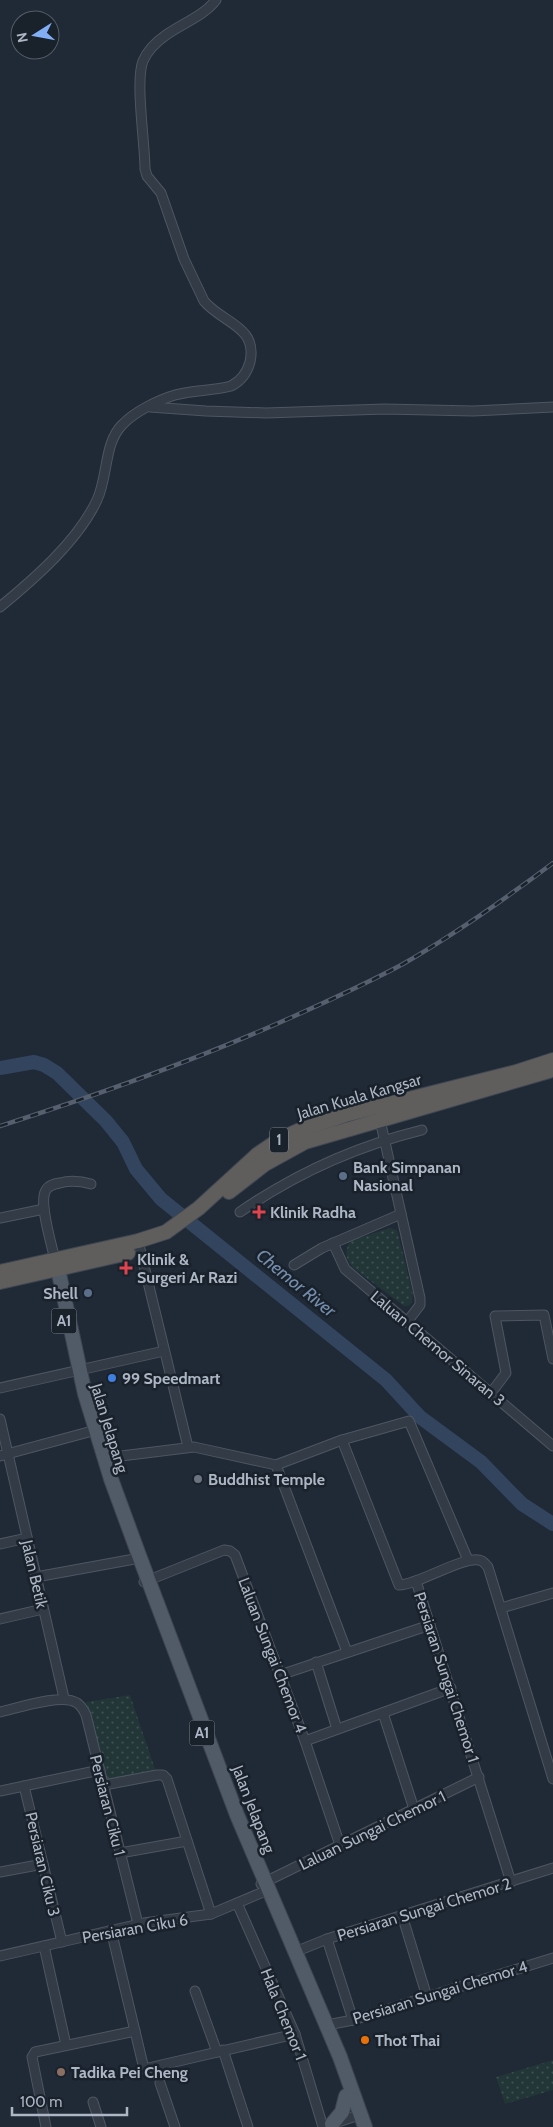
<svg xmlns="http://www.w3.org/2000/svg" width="553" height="2127" font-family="Cabin,sans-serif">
<defs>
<pattern id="park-dots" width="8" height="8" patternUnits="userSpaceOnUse" patternTransform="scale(1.25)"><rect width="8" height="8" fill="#223537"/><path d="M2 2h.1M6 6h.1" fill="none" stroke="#3f5052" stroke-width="1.8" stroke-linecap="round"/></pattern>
</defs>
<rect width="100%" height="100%" fill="#202936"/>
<!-- park -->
<g fill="url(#park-dots)">
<path d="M390 1228 397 1230 413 1295 412 1302 409 1306H404L352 1267C345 1258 345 1251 350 1241Z"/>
<polygon points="130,1695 156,1772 108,1780 86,1702"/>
<polygon points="553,2060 553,2090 505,2104 496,2077"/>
</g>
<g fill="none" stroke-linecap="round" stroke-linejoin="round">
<!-- river -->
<polyline stroke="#33455e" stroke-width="14" points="0,1068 34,1062 44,1065 57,1073 106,1121 123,1142 136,1169 161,1199 386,1380 420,1417 481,1462 522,1504 553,1524"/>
<defs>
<g id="minor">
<polyline points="150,407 206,411 266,413 385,409 473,411 553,407"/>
<path d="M0 607C34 579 78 541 97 500 108 477 104 443 122 425 134 412 158 400 175 395 193 390 213 391 231 386 241 381 247 373 250 362 258 326 222 323 204 301L184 259 161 193 147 176 145 169C145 143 135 81 143 61 148 49 156 42 166 35 181 24 204 16 216 0"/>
<polyline points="380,1120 420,1298 420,1305 407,1322"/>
<path d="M240 1212C295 1174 357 1146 422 1130"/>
<polyline points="0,1218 44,1209"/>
<polyline points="138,1241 188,1447"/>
<polyline points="333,1243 345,1269 553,1446"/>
<path d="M55 1260C52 1245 38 1202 46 1190 49 1185 54 1184 60 1183 71 1180 80 1181 91 1184"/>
<polyline points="294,1265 322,1248 401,1214"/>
<polyline points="0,1388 164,1351"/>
<polyline points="491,1393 506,1373 495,1316 544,1315 553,1359"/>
<polyline points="0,1419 64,1698"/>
<path d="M342 1440 399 1585C419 1585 467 1553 482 1561 485 1563 486 1565 488 1567L553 1779"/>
<polyline points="0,1456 96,1430"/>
<polyline points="105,1458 194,1447 276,1465 342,1440 409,1421 468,1560"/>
<polyline points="276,1465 347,1652"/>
<polyline points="0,1544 27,1538"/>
<polyline points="36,1577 140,1558"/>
<polyline points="416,1581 511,1882"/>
<polyline points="144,1582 224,1550 230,1551 235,1555 305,1741 340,1845"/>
<polyline points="501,1608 553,1593"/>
<polyline points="0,1619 43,1609"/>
<polyline points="316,1662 337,1729"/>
<polyline points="280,1675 430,1625"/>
<path d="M0 1712C18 1708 62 1693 77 1703 82 1706 84 1711 86 1715L138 1924"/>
<polyline points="383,1713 414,1809"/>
<polyline points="305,1741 451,1688"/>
<polyline points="104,1785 157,1775 163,1775 167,1779 211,1914"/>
<polyline points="24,1786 62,1942"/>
<polyline points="0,1791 100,1770"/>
<polyline points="120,1853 187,1841"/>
<polyline points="0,1872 43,1864"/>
<polyline points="261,1884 479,1777"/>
<polyline points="237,1903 295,2034 323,2127"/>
<polyline points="402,1915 427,1997"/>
<polyline points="111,1930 144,2069 295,2034"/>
<polyline points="327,1939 353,2020"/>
<polyline points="44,1946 66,2045"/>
<polyline points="295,1952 327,1939 553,1868"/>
<polyline points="0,1956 144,1923 211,1914 268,1890"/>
<polyline points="195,1991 217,2052"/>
<polyline points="327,2025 353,2020 553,1958"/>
<polyline points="223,2050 248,2127"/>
<polyline points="160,2083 175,2127"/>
<polyline points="93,2102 101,2127"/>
<polyline points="335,2123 353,2117"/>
<polyline points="46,2127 32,2057 35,2052 135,2031"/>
</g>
<g id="primary">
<polyline points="55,1260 58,1269 85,1394 111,1479 140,1558 237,1815 340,2057 365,2127"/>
<polyline points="332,2124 342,2112 346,2096"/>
</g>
<g id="trunk">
<polyline points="229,1192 265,1164 305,1142 549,1071"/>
<polyline points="0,1272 138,1241 166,1232 199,1208 258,1154 280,1139 300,1130 345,1115 516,1072 553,1060"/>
<polyline points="0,1282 128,1253"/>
</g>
</defs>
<!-- minor casing -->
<use href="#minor" stroke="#4e5662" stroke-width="11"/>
<!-- primary casing -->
<use href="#primary" stroke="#3d4450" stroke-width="16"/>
<!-- trunk casing -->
<use href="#trunk" stroke="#3e4651" stroke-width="16"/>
<!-- minor -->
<use href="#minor" stroke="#333b47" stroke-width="9"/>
<!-- primary -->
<use href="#primary" stroke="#515a67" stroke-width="14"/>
<!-- trunk -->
<use href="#trunk" stroke="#5f5e5c" stroke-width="14"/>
<defs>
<path id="rail" d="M0 1126C98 1095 196 1060 290 1018 328 1001 366 984 403 964 455 934 505 899 553 863"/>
</defs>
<!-- rail casing -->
<use href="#rail" stroke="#555f6e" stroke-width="4.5"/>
<!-- rail -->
<use href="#rail" stroke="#19212b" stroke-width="2.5" stroke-dasharray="8" stroke-linecap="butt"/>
</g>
<!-- markers -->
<g fill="#5c6f8a" stroke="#19212b" stroke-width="2">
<circle cx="343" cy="1176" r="5"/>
<circle cx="88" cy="1293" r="5"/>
</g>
<g fill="#e0444e" stroke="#19212b" stroke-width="2">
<path d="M256.5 1204.5h5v5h5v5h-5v5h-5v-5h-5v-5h5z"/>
<path d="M123.5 1260.5h5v5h5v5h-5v5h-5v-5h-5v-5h5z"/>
</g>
<circle fill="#3f7fe0" stroke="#19212b" stroke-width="2" cx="112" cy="1378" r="5"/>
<circle fill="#6b7280" stroke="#19212b" stroke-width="2" cx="198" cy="1479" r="5"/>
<circle fill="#e8710a" stroke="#19212b" stroke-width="2" cx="365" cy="2040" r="5"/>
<circle fill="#8d6e63" stroke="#19212b" stroke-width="2" cx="61" cy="2072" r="5"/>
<g text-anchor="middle" stroke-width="5" stroke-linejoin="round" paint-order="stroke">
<!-- shield labels -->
<g fill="#19212b" stroke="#818996" stroke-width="1">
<rect x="270" y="1127.5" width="18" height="25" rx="4"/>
<rect x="51.5" y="1308.5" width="25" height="25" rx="4"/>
<rect x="189.5" y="1720.5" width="25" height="25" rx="4"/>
</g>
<g font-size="15" font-weight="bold" fill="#adb6c4">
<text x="279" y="1145">1</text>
<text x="64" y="1326">A1</text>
<text x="202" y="1738">A1</text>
</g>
<!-- street labels -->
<g font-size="16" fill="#adb6c4" stroke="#19212b">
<text transform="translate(359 1096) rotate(-16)" y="6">Jalan Kuala Kangsar</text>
<text transform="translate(438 1348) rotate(40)" y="6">Laluan Chemor Sinaran 3</text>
<text transform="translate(110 1428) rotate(73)" y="6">Jalan Jelapang</text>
<text transform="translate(35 1574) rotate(77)" y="6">Jalan Betik</text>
<text transform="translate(273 1655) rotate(69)" y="6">Laluan Sungai Chemor 4</text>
<text transform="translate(447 1677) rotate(72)" y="6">Persiaran Sungai Chemor 1</text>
<text transform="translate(108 1805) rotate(76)" y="6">Persiaran Ciku 1</text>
<text transform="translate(254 1809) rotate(69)" y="6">Jalan Jelapang</text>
<text transform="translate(372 1830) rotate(-26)" y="6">Laluan Sungai Chemor 1</text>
<text transform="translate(43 1864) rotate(77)" y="6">Persiaran Ciku 3</text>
<text transform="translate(424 1909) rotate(-17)" y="6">Persiaran Sungai Chemor 2</text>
<text transform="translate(135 1928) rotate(-10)" y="6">Persiaran Ciku 6</text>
<text transform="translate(440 1992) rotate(-17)" y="6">Persiaran Sungai Chemor 4</text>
<text transform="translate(284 2014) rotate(68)" y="6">Hala Chemor 1</text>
</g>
<!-- poi labels -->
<g font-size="16" font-weight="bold" fill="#adb6c4" stroke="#19212b" text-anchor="start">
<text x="353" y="1173">Bank Simpanan<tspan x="353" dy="18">Nasional</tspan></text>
<text x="270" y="1218">Klinik Radha</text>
<text x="137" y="1265">Klinik &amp;<tspan x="137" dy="18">Surgeri Ar Razi</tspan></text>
<text x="78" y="1299" text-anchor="end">Shell</text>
<text x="122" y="1384">99 Speedmart</text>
<text x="208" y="1485">Buddhist Temple</text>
<text x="375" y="2046">Thot Thai</text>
<text x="71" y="2078">Tadika Pei Cheng</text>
</g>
<!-- water labels -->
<g font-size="18" font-style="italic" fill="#758dac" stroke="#19212b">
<text transform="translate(296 1283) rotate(39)" y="6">Chemor River</text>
</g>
</g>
<!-- north arrow -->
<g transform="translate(35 35) rotate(259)"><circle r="24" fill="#19212b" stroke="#545d68"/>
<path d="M0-4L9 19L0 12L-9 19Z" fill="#81aef5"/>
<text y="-8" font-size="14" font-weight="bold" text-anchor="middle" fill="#adb6c4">N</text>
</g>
<!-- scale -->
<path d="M12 2107v8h115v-8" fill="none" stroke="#adb6c4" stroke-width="2.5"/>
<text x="20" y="2107" font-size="15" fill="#adb6c4" stroke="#19212b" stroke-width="4" paint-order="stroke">100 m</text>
</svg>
